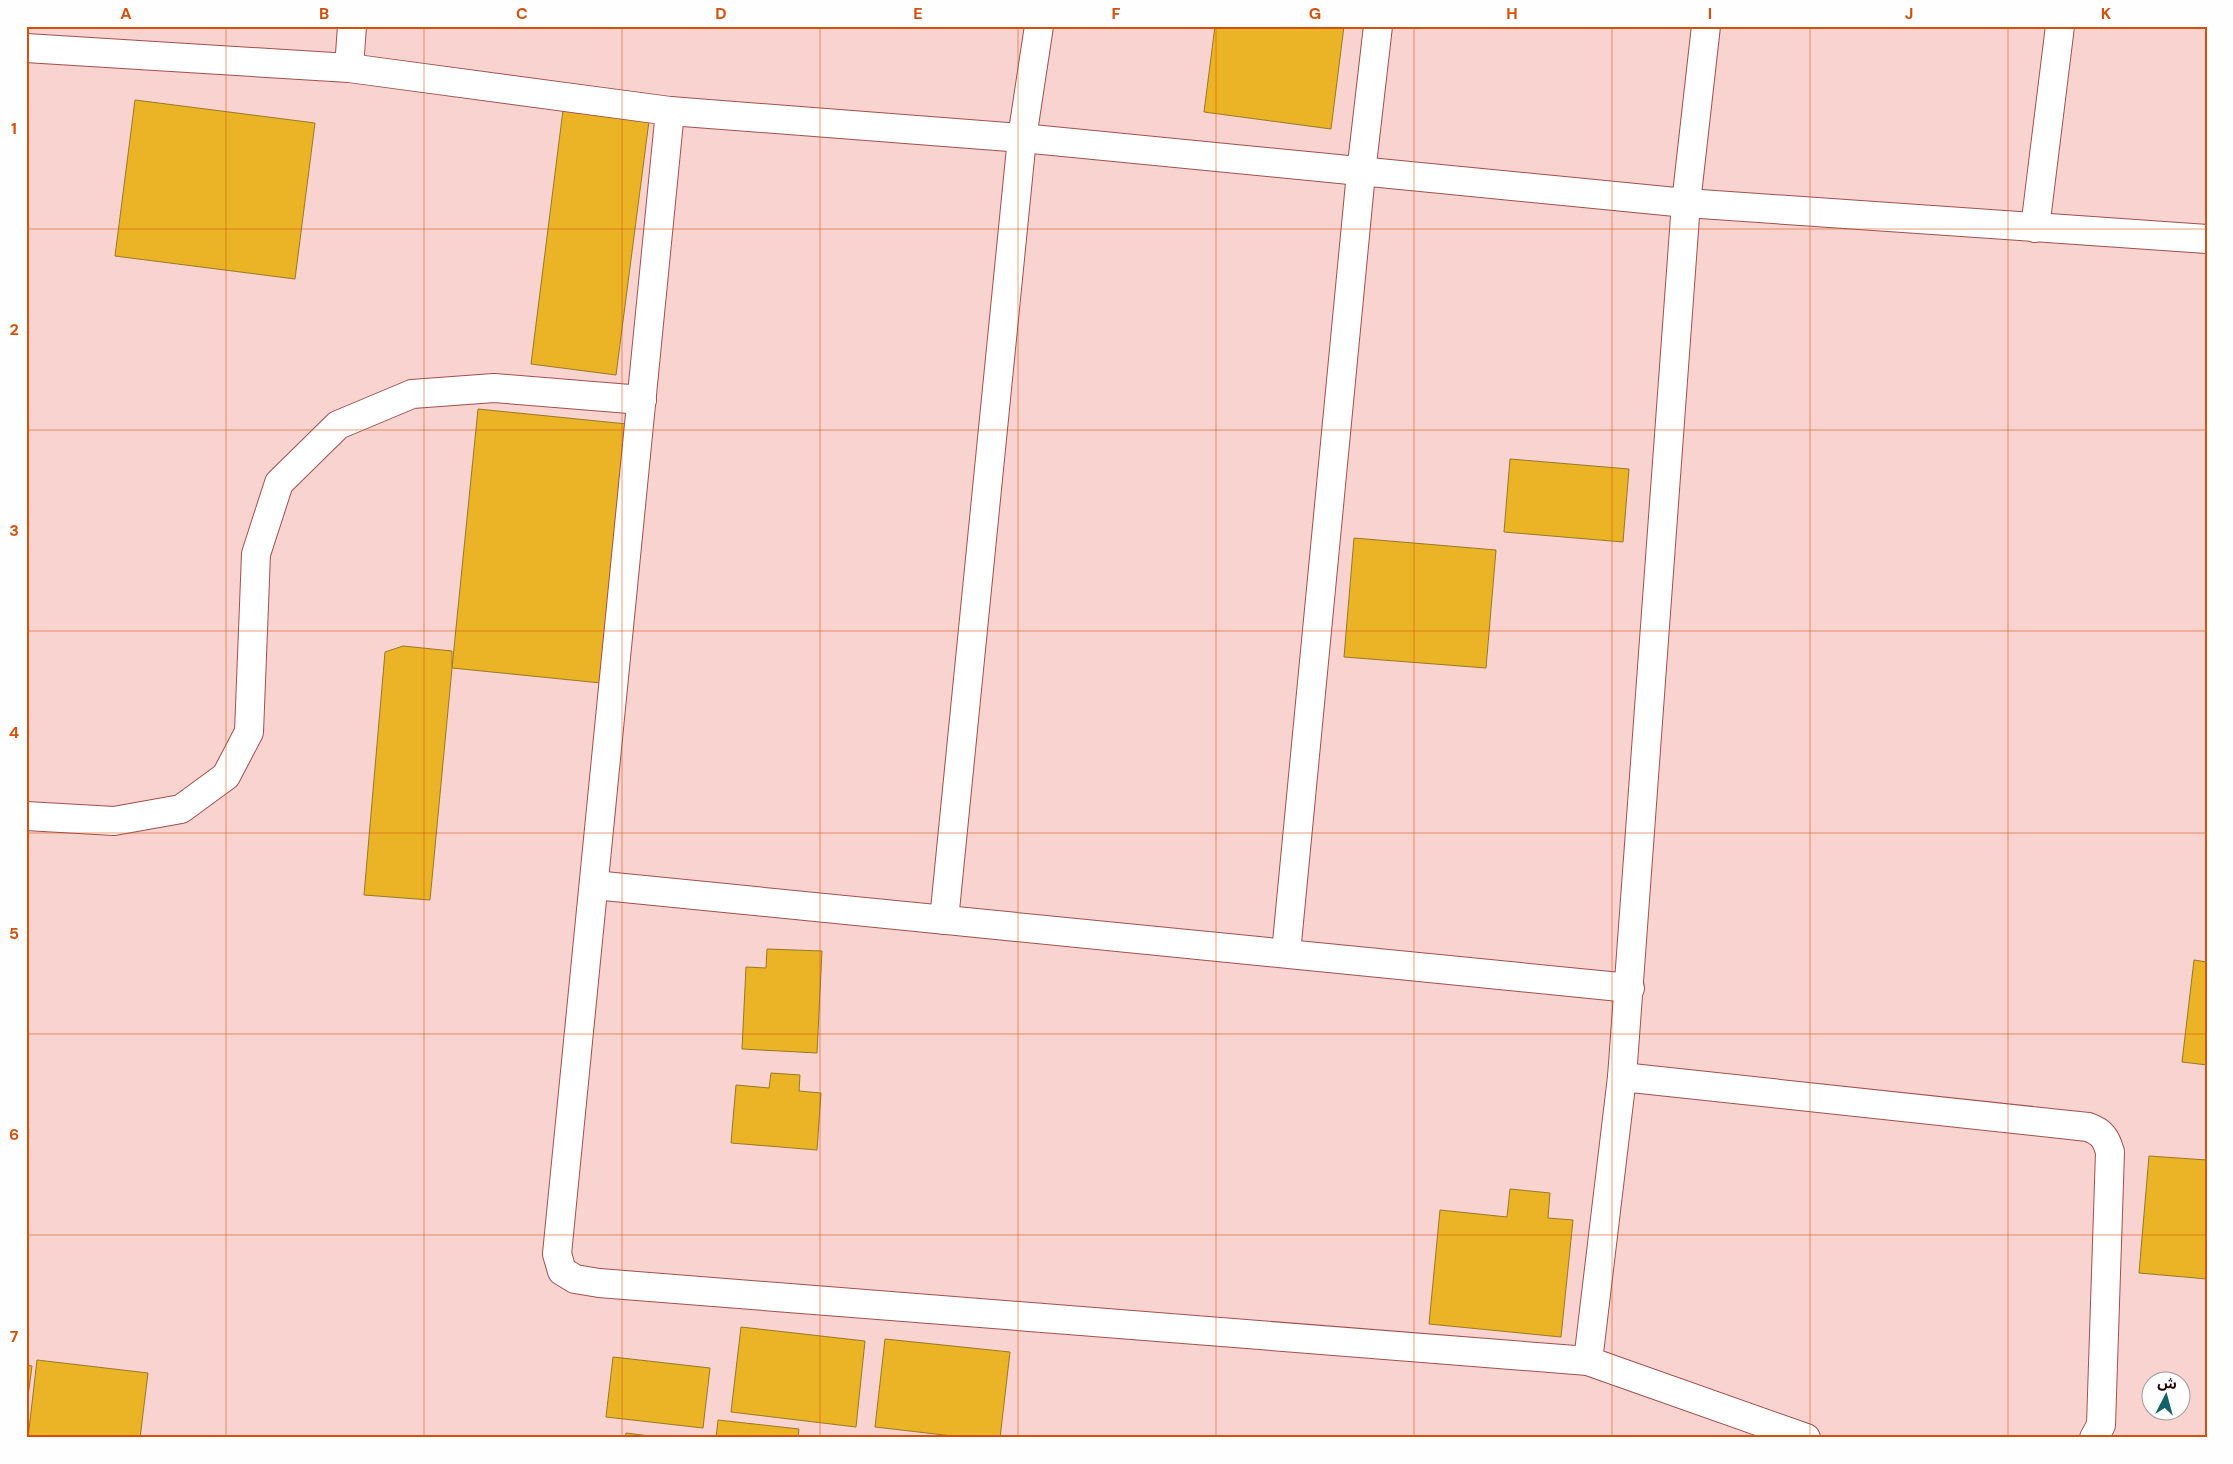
<svg xmlns="http://www.w3.org/2000/svg" width="2233" height="1464" font-family="'DM Sans','Noto Sans Arabic',sans-serif">
<rect width="100%" height="100%" fill="#f8d3cf"/>
<!-- building -->
<g fill="#ebb326" stroke="#9b7824">
<polygon points="1215,26 1344,26 1331,129 1204,112"/>
<polygon points="135,100 315,123 295,279 115,256"/>
<polygon points="563,110 649,121 616,375 531,364"/>
<polygon points="478,409 627,424 601,683 452,668"/>
<polygon points="1510,459 1629,469 1623,542 1504,532"/>
<polygon points="1354,538 1496,550 1486,668 1344,657"/>
<polygon points="403,646 452,651 452,668 430,900 364,895 385,652"/>
<polygon points="767,949 822,951 817,1053 742,1049 746,967 766,968"/>
<polygon points="2194,960 2207,962 2207,1065 2182,1062"/>
<polygon points="771,1073 800,1075 799,1091 821,1093 817,1150 731,1143 736,1085 769,1088"/>
<polygon points="2149,1156 2207,1160 2207,1279 2139,1273"/>
<polygon points="1510,1189 1550,1193 1548,1218 1573,1220 1561,1337 1429,1324 1440,1210 1507,1217"/>
<polygon points="741,1327 865,1341 856,1427 731,1412"/>
<polygon points="885,1339 1010,1352 1000,1438 970,1438 875,1427"/>
<polygon points="613,1357 710,1368 703,1428 606,1417"/>
<polygon points="37,1360 148,1373 140,1438 28,1438"/>
<polygon points="26,1365 32,1366 26,1412"/>
<polygon points="718,1420 799,1429 798,1438 716,1438"/>
<polygon points="626,1433 666,1438 625,1438"/>
</g>
<g fill="none" stroke-linecap="round" stroke-linejoin="round">
<defs>
<g id="minor">
<polyline points="26,48 349,68 670,111 1022,138 1686,203 2207,239"/>
<polyline points="349,68 352,26"/>
<polyline points="670,111 557,1254 562,1271 575,1279 599,1283 1588,1361 1622,1077 1686,203 1706,26"/>
<polyline points="2035,228 2060,26"/>
<polyline points="26,816 114,821 181,809 226,776 249,732 256,554 279,483 338,425 412,394 494,388 642,400"/>
<polyline points="594,885 1630,988"/>
<polyline points="944,920 1022,138 1039,26"/>
<polyline points="1286,953 1361,173 1378,26"/>
<path d="M1622 1077 2088 1127C2102 1132 2106 1138 2110 1152L2101 1425 2094 1438"/>
<polyline points="1588,1361 1806,1438"/>
</g>
</defs>
<!-- minor casing -->
<use href="#minor" stroke="#a0504c" stroke-width="30"/>
<!-- minor -->
<use href="#minor" stroke="#fff" stroke-width="28"/>
</g>
<!-- grid -->
<path fill="none" stroke="#d4500b" stroke-width="1" stroke-opacity="0.55" d="M226 26V1438M424 26V1438M622 26V1438M820 26V1438M1018 26V1438M1216 26V1438M1414 26V1438M1612 26V1438M1810 26V1438M2008 26V1438M26 229H2207M26 430H2207M26 631H2207M26 833H2207M26 1034H2207M26 1235H2207"/>
<!-- border -->
<rect width="2233" height="1464" fill="none" stroke="#fefefe" stroke-width="55"/>
<!-- north arrow -->
<g transform="translate(2166 1396) rotate(6)"><circle r="24" fill="#fefefe" stroke="#a49999"/>
<path d="M0-4L9 19L0 12L-9 19Z" fill="#14636a"/>
<text y="-8" font-size="14" font-weight="bold" text-anchor="middle" fill="#1e0202">ش</text>
</g>
<rect x="28" y="28" width="2178" height="1408" fill="none" stroke="#d4500b" stroke-width="2"/>
<g font-size="16" text-anchor="middle" font-weight="bold" fill="#d4500b">
<text x="126" y="19">A</text>
<text x="324" y="19">B</text>
<text x="522" y="19">C</text>
<text x="721" y="19">D</text>
<text x="918" y="19">E</text>
<text x="1116" y="19">F</text>
<text x="1315" y="19">G</text>
<text x="1512" y="19">H</text>
<text x="1710" y="19">I</text>
<text x="1909" y="19">J</text>
<text x="2106" y="19">K</text>
<text x="14" y="134">1</text>
<text x="14" y="335">2</text>
<text x="14" y="536">3</text>
<text x="14" y="738">4</text>
<text x="14" y="939">5</text>
<text x="14" y="1140">6</text>
<text x="14" y="1342">7</text>
</g>
</svg>
